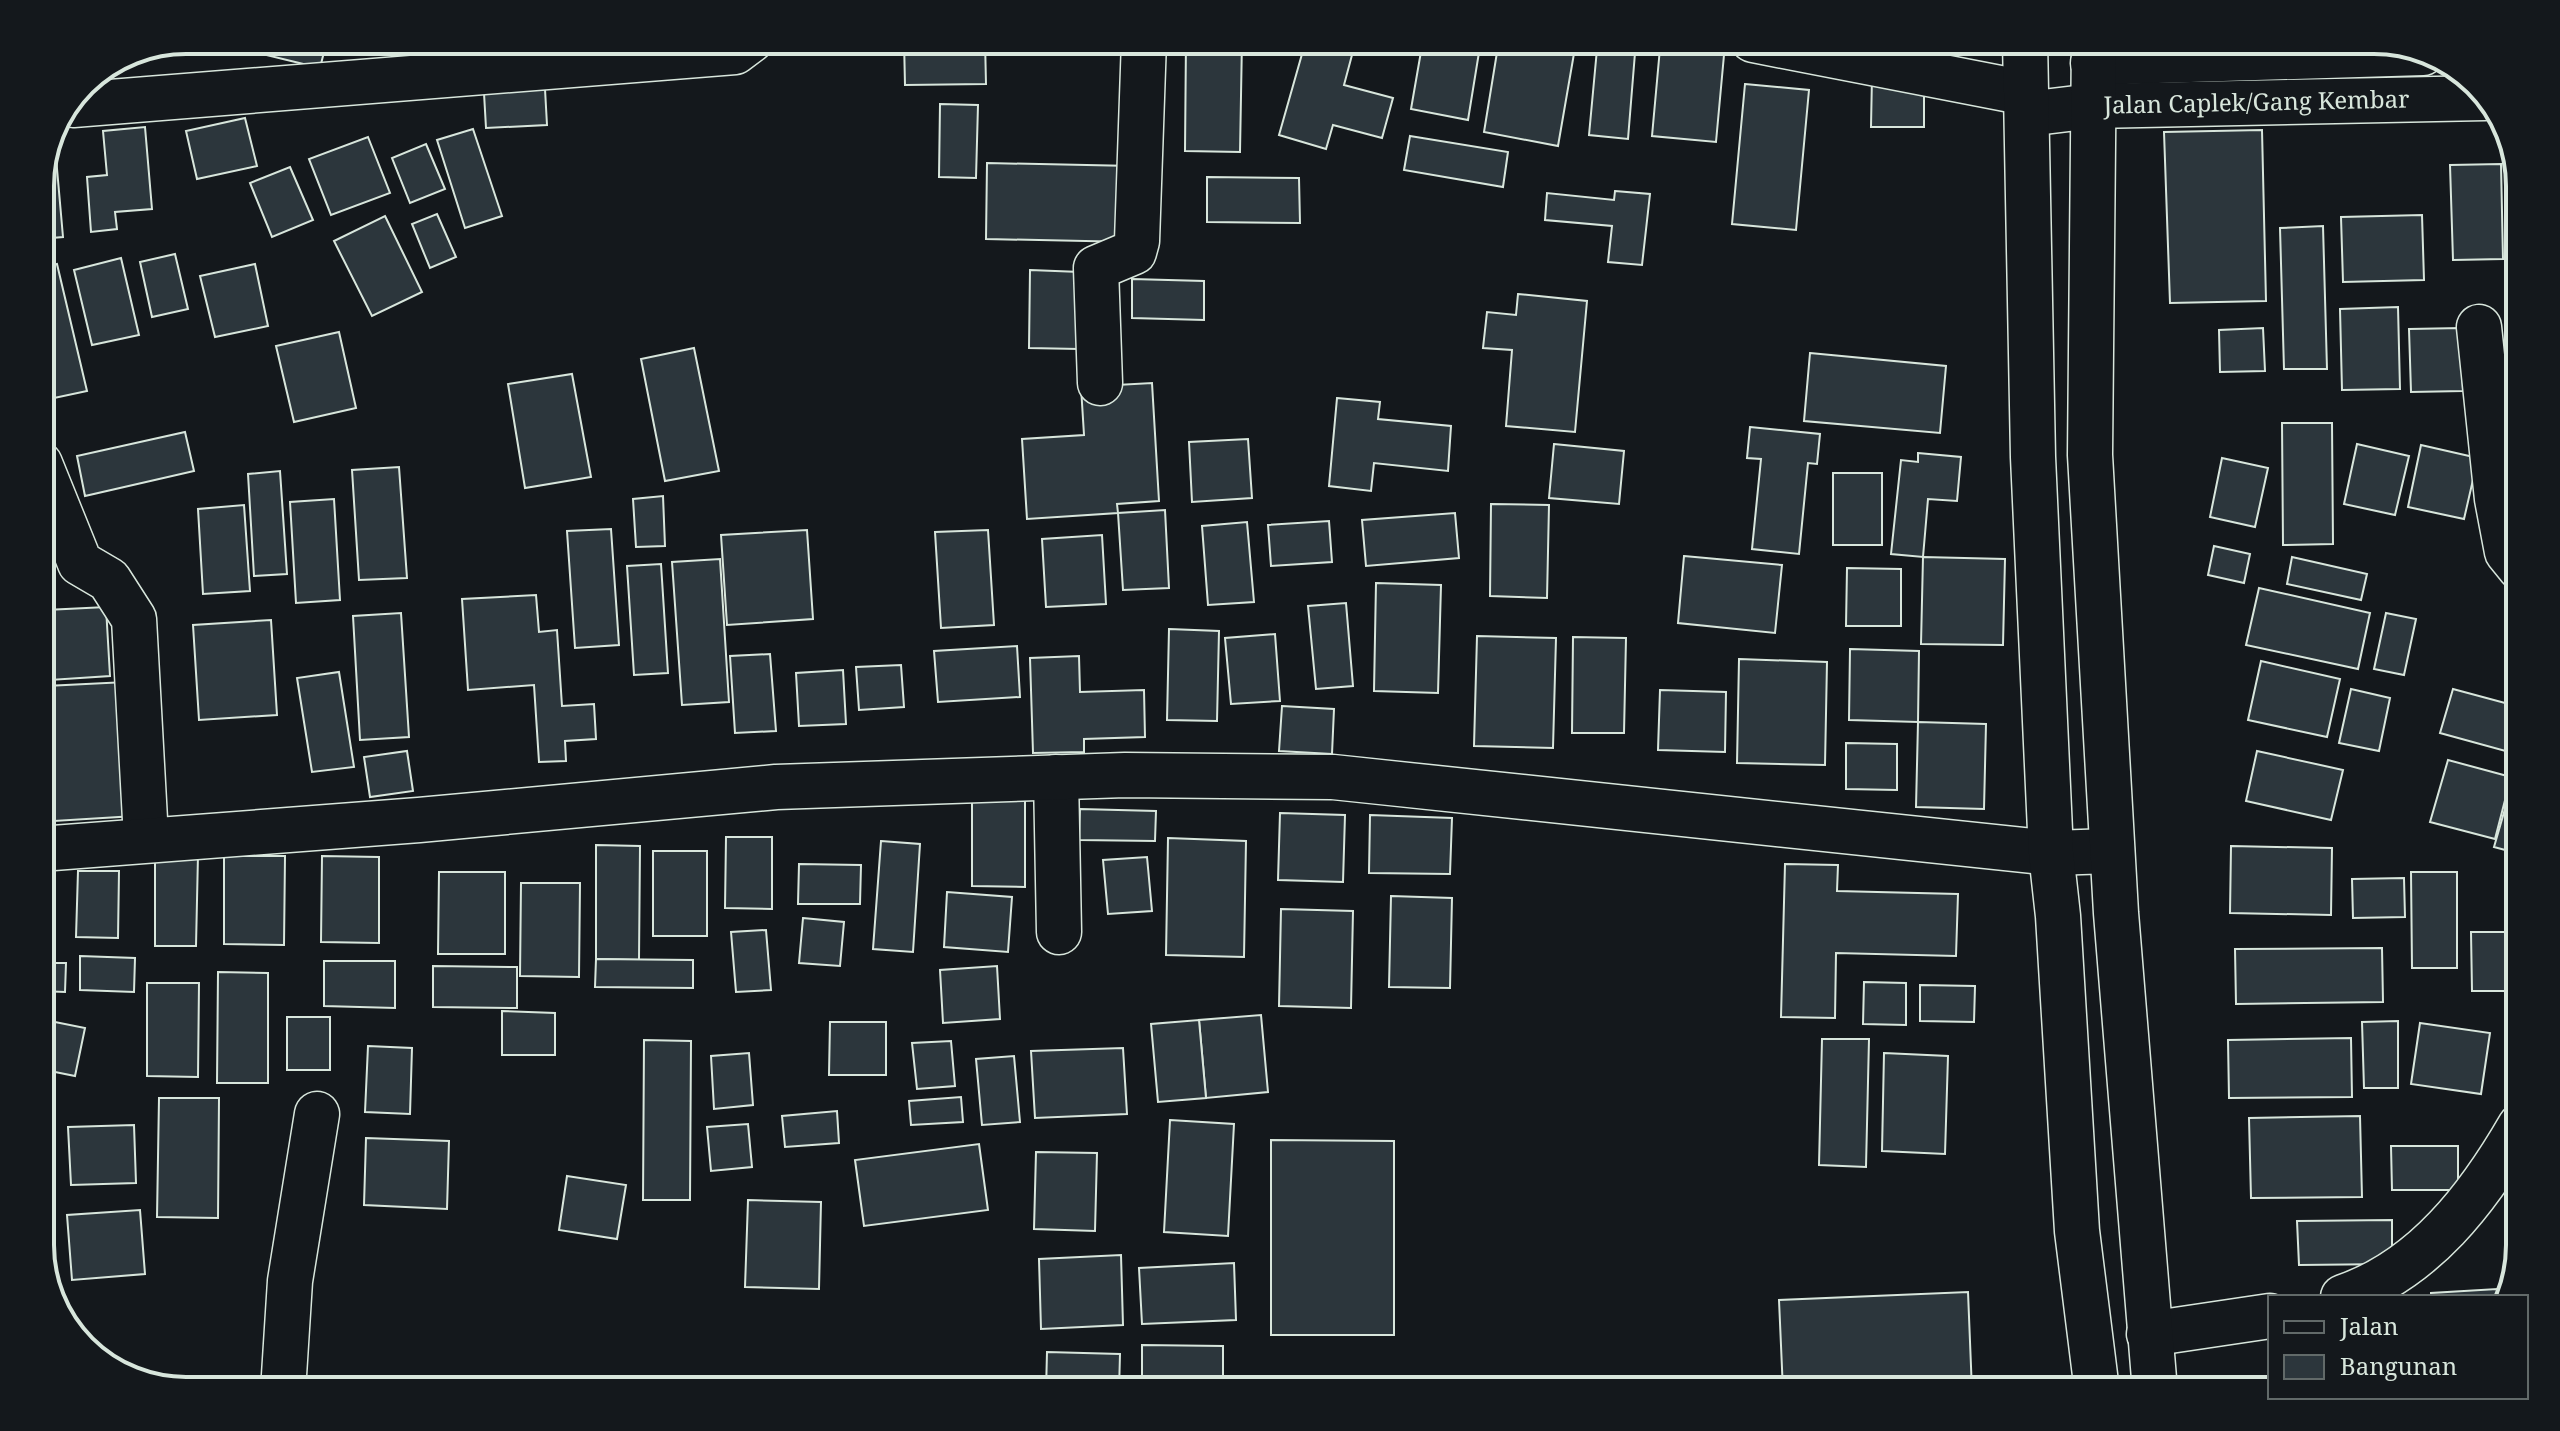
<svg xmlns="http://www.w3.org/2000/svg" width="2560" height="1431" font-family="'Noto Serif',serif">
<rect width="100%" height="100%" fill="#14181c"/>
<!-- building -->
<g fill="#2c363c" stroke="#d8e6dc" stroke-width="2">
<polygon points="205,40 327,40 320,68"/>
<polygon points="904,40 985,40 986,84 905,85"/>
<polygon points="1014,40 1071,40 1071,46 1014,45"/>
<polygon points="1186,40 1242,40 1240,152 1185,151"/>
<polygon points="1306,40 1356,40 1344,85 1393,98 1382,138 1333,125 1326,149 1279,135"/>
<polygon points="1423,40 1481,40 1468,120 1411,109"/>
<polygon points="1499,40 1576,42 1558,146 1484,132"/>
<polygon points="1660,48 1724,55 1716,142 1652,136"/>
<polygon points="1597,49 1635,53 1628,139 1589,135"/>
<polygon points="1872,76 1924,77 1924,127 1871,127"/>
<polygon points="1745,84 1809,90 1796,230 1732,224"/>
<polygon points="545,89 547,125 486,128 484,93"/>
<polygon points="940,104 978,105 976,178 939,177"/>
<polygon points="245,118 257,166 197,179 186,131"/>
<polygon points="145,127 152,209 115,212 117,229 91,232 87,177 107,175 103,131"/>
<polygon points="473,129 502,216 465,228 437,140"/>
<polygon points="2262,130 2266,301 2170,303 2164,132"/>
<polygon points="1410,136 1508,152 1503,187 1404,170"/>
<polygon points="368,137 390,193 331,215 309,159"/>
<polygon points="426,144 445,189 410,203 392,158"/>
<polygon points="55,146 63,237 40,239 40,177"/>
<polygon points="987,163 1133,166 1131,242 986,239"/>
<polygon points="2501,164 2503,259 2453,260 2450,165"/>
<polygon points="290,167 313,220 272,237 250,183"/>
<polygon points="1207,177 1299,178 1300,223 1207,222"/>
<polygon points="1615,191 1650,194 1642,265 1608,262 1612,226 1545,220 1547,193 1614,200"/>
<polygon points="437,214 456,257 430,268 412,224"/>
<polygon points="2422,215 2424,280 2343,282 2341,217"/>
<polygon points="385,216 422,292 372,316 334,241"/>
<polygon points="2323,226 2327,369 2284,369 2280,228"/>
<polygon points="175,254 188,309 152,317 140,262"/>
<polygon points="121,258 139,335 92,345 74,270"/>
<polygon points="57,264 87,391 40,401 40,268"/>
<polygon points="255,264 268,326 215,337 200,276"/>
<polygon points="1030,270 1080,272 1079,349 1029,348"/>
<polygon points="1132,279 1204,281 1204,320 1132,318"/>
<polygon points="1518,294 1587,301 1575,432 1506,426 1512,350 1483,348 1487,312 1516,315"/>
<polygon points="2398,307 2400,389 2342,390 2340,309"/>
<polygon points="2263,328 2265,371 2220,372 2219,330"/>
<polygon points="2461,328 2463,391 2411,392 2409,329"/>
<polygon points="339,332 356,408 294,422 276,346"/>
<polygon points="694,348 719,471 665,481 641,359"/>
<polygon points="1810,353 1946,366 1940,433 1804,421"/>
<polygon points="572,374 591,477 525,488 508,384"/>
<polygon points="1152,383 1159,501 1117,504 1118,513 1027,519 1022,439 1084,435 1081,387"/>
<polygon points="1337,398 1380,402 1378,419 1451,426 1448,471 1374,463 1371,491 1329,486"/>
<polygon points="2282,423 2332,423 2333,544 2283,545"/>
<polygon points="1750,427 1820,434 1817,464 1808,463 1799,554 1752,549 1761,459 1747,458"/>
<polygon points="185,432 194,471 85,496 77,456"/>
<polygon points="1248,439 1252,498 1192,502 1189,442"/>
<polygon points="1554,444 1624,451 1619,504 1549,498"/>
<polygon points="2357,444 2409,456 2395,515 2344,504"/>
<polygon points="2421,445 2478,458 2464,519 2408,507"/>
<polygon points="1918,453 1961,457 1957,501 1928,499 1923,557 1891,554 1901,460 1918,462"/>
<polygon points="2222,458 2268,468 2255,527 2210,517"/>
<polygon points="399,467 407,578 359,580 352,470"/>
<polygon points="280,471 287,574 254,576 248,474"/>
<rect x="1833" y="473" width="49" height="72"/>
<polygon points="663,496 665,546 636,547 633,499"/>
<polygon points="334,499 340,600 296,603 290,502"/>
<polygon points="1491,504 1549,505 1547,598 1490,596"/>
<polygon points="244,505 250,591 203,594 198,509"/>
<polygon points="1165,510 1169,588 1123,590 1118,513"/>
<polygon points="1455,513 1459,558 1366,566 1362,520"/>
<polygon points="1329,521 1332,562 1271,566 1268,525"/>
<polygon points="1247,522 1254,602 1208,605 1202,526"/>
<polygon points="611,529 619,645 575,648 567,531"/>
<polygon points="807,530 813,619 727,625 721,535"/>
<polygon points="988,530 994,625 941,628 935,532"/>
<polygon points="1102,535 1106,604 1046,607 1042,539"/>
<polygon points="2214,546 2250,554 2244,583 2208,575"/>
<polygon points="1684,556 1782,565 1775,633 1678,623"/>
<polygon points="1923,557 2005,559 2003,645 1921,644"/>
<polygon points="2292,557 2367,574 2361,600 2287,584"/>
<polygon points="720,559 729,702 682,705 672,562"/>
<polygon points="661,564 668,673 634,675 627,566"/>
<polygon points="1847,568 1901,569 1901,626 1846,626"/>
<polygon points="1376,583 1441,585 1438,693 1374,691"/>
<polygon points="2259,588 2370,613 2358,669 2246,645"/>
<polygon points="536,595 539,632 557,630 562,706 594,704 596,739 565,741 566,761 539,762 534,685 468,690 462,599"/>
<polygon points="1346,603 1353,686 1316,689 1308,606"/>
<polygon points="106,607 110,676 50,680 46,610"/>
<polygon points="401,613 409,737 360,740 353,616"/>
<polygon points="2386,613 2416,619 2404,675 2374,669"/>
<polygon points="271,620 277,715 199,720 193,625"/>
<polygon points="1169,629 1219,631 1217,721 1167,720"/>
<polygon points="1275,634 1280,701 1231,704 1225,638"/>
<polygon points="1477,636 1556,638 1553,748 1474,746"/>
<polygon points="1573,637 1626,638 1624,733 1572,733"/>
<polygon points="1017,646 1020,697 938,702 934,651"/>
<polygon points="1850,649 1919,651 1918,722 1849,720"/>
<polygon points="770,654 776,731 735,733 730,656"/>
<polygon points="1079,656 1080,692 1144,690 1145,737 1084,739 1084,752 1033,753 1030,658"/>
<polygon points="1739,659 1827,662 1825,765 1737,763"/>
<polygon points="2261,661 2340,679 2327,737 2248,720"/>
<polygon points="901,665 904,707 859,710 856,667"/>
<polygon points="843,670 846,724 799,726 796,673"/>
<polygon points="339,672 354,767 312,772 297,678"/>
<polygon points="126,682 135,816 54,821 46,686"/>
<polygon points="2351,689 2390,698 2379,751 2339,743"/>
<polygon points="2453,689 2520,707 2520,755 2440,733"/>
<polygon points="1660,690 1726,692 1725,752 1658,750"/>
<polygon points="1282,706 1334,709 1332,754 1279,751"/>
<polygon points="44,718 48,791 40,792 40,719"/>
<polygon points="1918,722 1986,724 1984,809 1916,807"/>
<polygon points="1846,743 1897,744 1897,790 1846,789"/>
<polygon points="407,751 413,791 370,797 364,757"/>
<polygon points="2257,751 2343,770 2331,820 2246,801"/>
<polygon points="2448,760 2511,777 2495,839 2430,822"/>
<polygon points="2515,774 2520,776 2520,854 2494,847"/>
<polygon points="972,791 1025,792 1025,887 972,886"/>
<polygon points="1080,809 1156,811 1155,841 1079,840"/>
<polygon points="1280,813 1345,815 1343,882 1278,880"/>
<polygon points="1370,815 1452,818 1450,874 1369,873"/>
<polygon points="726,837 772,837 772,909 725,908"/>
<polygon points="1168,838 1246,841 1244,957 1166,955"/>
<polygon points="881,841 920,844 913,952 873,949"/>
<polygon points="596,845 640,846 639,960 596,959"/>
<polygon points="2231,846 2332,848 2331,915 2230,913"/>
<rect x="653" y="851" width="54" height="85"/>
<polygon points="155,855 198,855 196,946 155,946"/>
<polygon points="224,856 285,856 284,945 224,944"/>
<polygon points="322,856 379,857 379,943 321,942"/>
<polygon points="1147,857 1152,911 1108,914 1103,860"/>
<polygon points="799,864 861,865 860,904 798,904"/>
<polygon points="1785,864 1838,865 1837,891 1958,894 1956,956 1836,953 1835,1018 1781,1017"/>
<polygon points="78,871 119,871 118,938 76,937"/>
<polygon points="439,872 505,872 505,954 438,954"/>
<polygon points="2411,872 2457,872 2457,968 2412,968"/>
<polygon points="2404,878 2405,917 2353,918 2352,879"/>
<polygon points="521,883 580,883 579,977 520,976"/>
<polygon points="947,892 1012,897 1008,952 944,947"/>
<polygon points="1391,896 1452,898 1450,988 1389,987"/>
<polygon points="1281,909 1353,911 1351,1008 1279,1006"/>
<polygon points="803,918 844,922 840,966 799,963"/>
<polygon points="766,930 771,990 736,992 731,932"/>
<polygon points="2471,932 2520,932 2520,991 2472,991"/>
<polygon points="2382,948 2383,1002 2236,1004 2235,949"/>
<polygon points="80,956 135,958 134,992 80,990"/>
<polygon points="596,959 693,960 693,988 595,987"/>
<polygon points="324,961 395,961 395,1008 324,1006"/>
<polygon points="40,963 66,963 65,992 40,991"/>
<polygon points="433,966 517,967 517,1008 433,1007"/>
<polygon points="997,966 1000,1019 943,1023 940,970"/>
<polygon points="218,972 268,973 268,1083 217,1083"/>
<polygon points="1864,982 1906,983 1906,1025 1863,1024"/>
<polygon points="147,983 199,983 198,1077 147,1076"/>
<polygon points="1920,985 1975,986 1974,1022 1920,1021"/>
<polygon points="502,1011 555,1013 555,1055 502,1055"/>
<polygon points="1261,1015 1268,1092 1206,1098 1199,1020"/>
<rect x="287" y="1017" width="43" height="53"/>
<polygon points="40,1019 85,1028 75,1076 40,1069"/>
<polygon points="1199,1020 1206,1098 1158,1102 1151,1024"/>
<polygon points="2398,1021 2398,1088 2364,1088 2362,1022"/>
<polygon points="830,1022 886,1022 886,1075 829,1075"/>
<polygon points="2420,1023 2490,1033 2481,1094 2411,1084"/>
<polygon points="2351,1038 2352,1097 2229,1098 2228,1040"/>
<polygon points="1822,1039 1869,1039 1866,1167 1819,1165"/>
<polygon points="644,1040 691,1041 690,1200 643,1200"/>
<polygon points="951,1041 955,1086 917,1089 912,1043"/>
<polygon points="368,1046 412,1048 410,1114 365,1112"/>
<polygon points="1123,1048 1127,1114 1035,1118 1031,1051"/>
<polygon points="749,1053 753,1105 714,1109 711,1056"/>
<polygon points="1884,1053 1948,1056 1945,1154 1882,1151"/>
<polygon points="1014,1056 1020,1122 982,1125 976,1059"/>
<polygon points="961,1097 963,1122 911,1125 909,1101"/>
<polygon points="159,1098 219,1098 218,1218 157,1217"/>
<polygon points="837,1111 839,1143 785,1147 782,1116"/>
<polygon points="2360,1116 2362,1197 2251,1198 2249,1118"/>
<polygon points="1170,1120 1234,1124 1228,1236 1164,1232"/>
<polygon points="748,1124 752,1167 711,1171 707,1127"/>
<polygon points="134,1125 136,1183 71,1185 68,1127"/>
<polygon points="366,1138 449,1141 447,1209 364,1205"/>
<polygon points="1271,1140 1394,1141 1394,1335 1271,1335"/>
<polygon points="979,1144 988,1210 864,1226 855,1160"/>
<polygon points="2391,1146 2458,1146 2458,1190 2392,1190"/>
<polygon points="1036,1152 1097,1153 1095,1231 1034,1229"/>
<polygon points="567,1176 626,1185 617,1239 559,1230"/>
<polygon points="748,1200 821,1202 819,1289 745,1287"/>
<polygon points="40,1203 47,1203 49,1276 40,1254"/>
<polygon points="140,1210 145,1274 72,1280 67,1215"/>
<polygon points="2392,1220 2392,1264 2299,1265 2297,1221"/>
<polygon points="1121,1255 1123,1325 1041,1329 1039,1259"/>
<polygon points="1234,1263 1236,1320 1142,1324 1139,1268"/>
<polygon points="2497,1289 2497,1297 2431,1297 2431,1293"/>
<polygon points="1968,1292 1972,1391 1783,1391 1779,1300"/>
<polygon points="1142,1345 1223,1346 1223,1391 1142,1391"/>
<polygon points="1047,1352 1120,1354 1119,1391 1046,1391"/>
</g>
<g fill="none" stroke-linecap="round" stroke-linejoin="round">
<defs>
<g id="street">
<polyline points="1753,40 2026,93"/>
<polyline points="2093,63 2423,53"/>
<polyline points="73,105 735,52 751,40"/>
<path id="s1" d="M2027 114 2093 106 2485 98"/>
<polyline points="2479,327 2497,499 2507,552 2520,568"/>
<polyline points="1100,383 1096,268 1134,252 1137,241 1144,40"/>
<polyline points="40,464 80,563 109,580 134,619 146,838"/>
<polyline points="1056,777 1059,932"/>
<polyline points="40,849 419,820 776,787 1125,775 1333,777 2051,853 2112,851"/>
<path d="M2343 1297C2424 1270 2479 1197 2520 1126"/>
<polyline points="2149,1334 2270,1316"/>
<polyline points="283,1391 290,1281 317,1114"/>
</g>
<g id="highway">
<polyline points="2025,40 2033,457 2051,853 2058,916 2077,1231 2097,1391"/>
<polyline points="2094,40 2090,455 2116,913 2155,1391"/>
</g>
</defs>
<!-- street casing -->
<use href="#street" stroke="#d8e6dc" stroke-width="47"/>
<!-- highway casing -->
<use href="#highway" stroke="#d8e6dc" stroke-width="47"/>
<!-- street -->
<use href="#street" stroke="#14181c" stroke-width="44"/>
<!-- highway -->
<use href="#highway" stroke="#14181c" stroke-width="44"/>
</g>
<g text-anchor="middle" stroke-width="6" stroke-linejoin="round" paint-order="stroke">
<!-- street labels -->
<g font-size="24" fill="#d8e6dc" stroke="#14181c">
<text dy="8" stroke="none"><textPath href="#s1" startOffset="230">Jalan Caplek/Gang Kembar</textPath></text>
</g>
</g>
<!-- crop -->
<path d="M0 0H2560V1431H0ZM186 54H2374A132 132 0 0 1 2506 186V1245A132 132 0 0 1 2374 1377H186A132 132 0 0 1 54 1245V186A132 132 0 0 1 186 54Z" fill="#14181c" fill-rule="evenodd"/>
<path fill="none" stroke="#d8e6dc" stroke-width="4" d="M186 54H2374A132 132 0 0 1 2506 186V1245A132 132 0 0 1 2374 1377H186A132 132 0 0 1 54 1245V186A132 132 0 0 1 186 54Z"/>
<!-- legend -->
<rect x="2268" y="1295" width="260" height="104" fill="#14181c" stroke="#626a69" stroke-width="2"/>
<rect x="2284" y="1321" width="40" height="12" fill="#14181c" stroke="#626a69" stroke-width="2"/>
<text x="2340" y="1335" font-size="24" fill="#d8e6dc">Jalan</text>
<rect x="2284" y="1355" width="40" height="24" fill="#2c363c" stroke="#626a69" stroke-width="2"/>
<text x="2340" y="1375" font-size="24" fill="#d8e6dc">Bangunan</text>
</svg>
